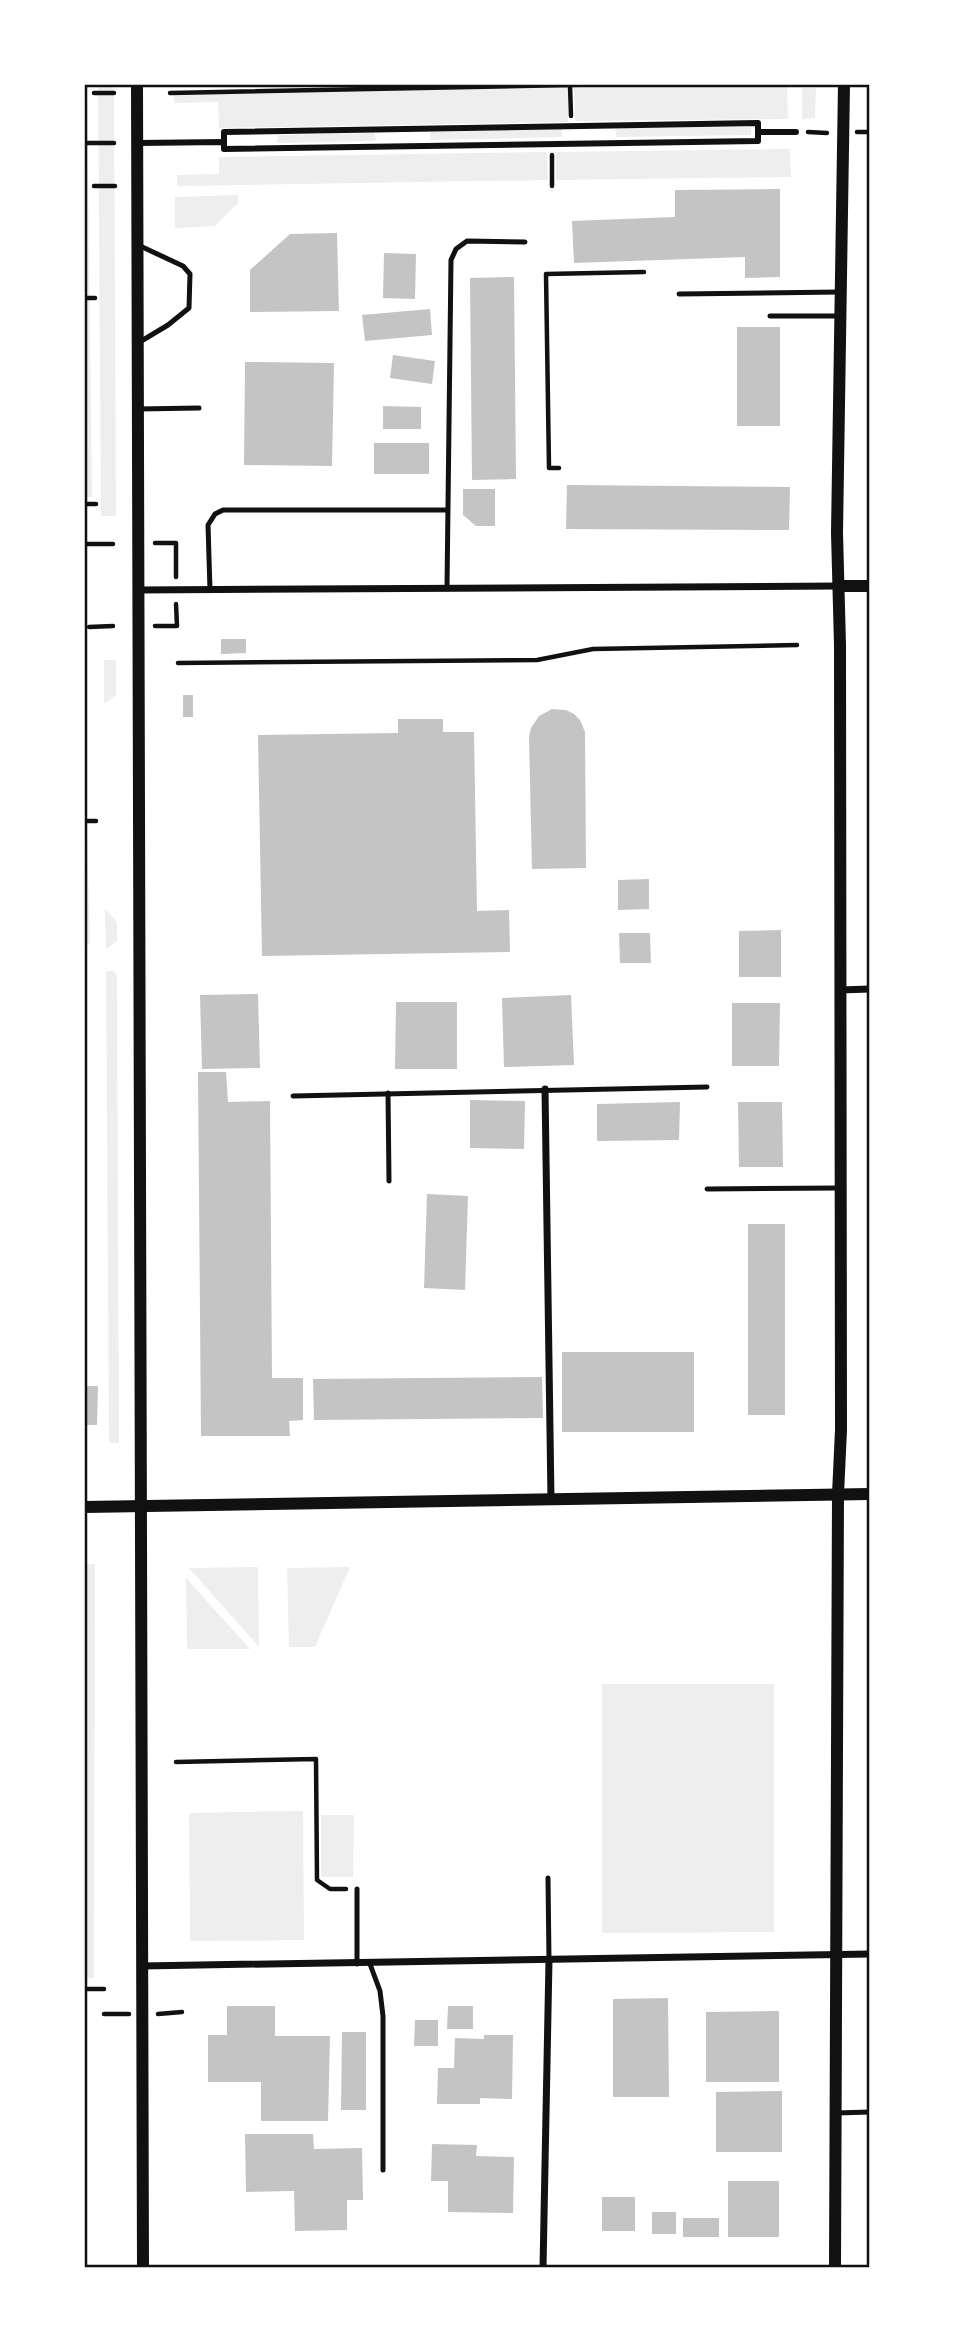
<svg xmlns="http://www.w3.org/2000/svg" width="954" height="2352" font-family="Overpass,sans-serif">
<rect width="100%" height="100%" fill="#fff"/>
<!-- green -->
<g fill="#eee">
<polygon points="84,84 87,84 92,497 84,497"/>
<polygon points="98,84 114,84 116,516 101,516"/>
<polygon points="787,85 788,119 575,121 574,86"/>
<polygon points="568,87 568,122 219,128 218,102 174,103 174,94"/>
<polygon points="802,88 816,88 815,118 802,119"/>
<polygon points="751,127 751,135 616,137 616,128"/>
<polygon points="562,129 562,137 430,140 430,132"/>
<polygon points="375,133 376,141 277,143 278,135"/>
<polygon points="790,149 791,177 556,180 556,152"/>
<polygon points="547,152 548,180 177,186 177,175 219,174 219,157"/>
<polygon points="238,195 238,203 215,226 175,228 175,197"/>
<polygon points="104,660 116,660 116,695 104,704"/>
<polygon points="84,710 85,712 87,810 84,810"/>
<polygon points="84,833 87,833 90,942 86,948 84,948"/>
<polygon points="105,909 117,922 117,941 106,949"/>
<polygon points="106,971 113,971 117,975 119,1443 109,1443"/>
<polygon points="84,1564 95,1564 94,1978 84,1978"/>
<polygon points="258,1567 259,1647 189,1568"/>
<polygon points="350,1567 315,1647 289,1647 287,1568"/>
<polygon points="186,1578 250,1649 187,1649"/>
<polygon points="602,1684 774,1684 774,1932 602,1933"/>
<polygon points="303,1811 304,1940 190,1941 189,1813"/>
<polygon points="321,1815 354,1815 353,1877 321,1877"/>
</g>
<!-- building -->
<g fill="#c4c4c4">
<polygon points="780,189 780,277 745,278 745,257 574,263 572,221 675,217 675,190"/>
<polygon points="337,233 339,311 250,312 250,270 290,234"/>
<polygon points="384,253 416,254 415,299 383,298"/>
<polygon points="514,277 516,479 472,480 470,278"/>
<polygon points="430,309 432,335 365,341 362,315"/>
<rect x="737" y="327" width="43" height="99"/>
<polygon points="393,355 435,361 432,384 390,378"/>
<polygon points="245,362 334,363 332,466 244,465"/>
<polygon points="383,406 421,407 421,429 383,429"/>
<rect x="374" y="443" width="55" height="31"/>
<polygon points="567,485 790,487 789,530 566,529"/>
<polygon points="463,489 495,489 495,526 476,526 463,515"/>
<polygon points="221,639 246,639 246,653 221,654"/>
<rect x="183" y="695" width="10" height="22"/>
<polygon points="552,709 566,710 574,714 580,720 585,732 586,868 532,869 529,737 531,728 539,716"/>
<polygon points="398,719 443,719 443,732 474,732 477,911 509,910 510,952 262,956 258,735 398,733"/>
<polygon points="649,879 649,909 618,910 618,880"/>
<polygon points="781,930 781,977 739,977 739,931"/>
<polygon points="619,933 650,933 651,963 620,963"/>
<polygon points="258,994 260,1068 202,1069 200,995"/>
<polygon points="571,995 574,1065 504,1067 502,998"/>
<polygon points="396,1002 457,1002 457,1069 395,1069"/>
<polygon points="732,1003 780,1003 779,1066 732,1066"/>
<polygon points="198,1072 226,1072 228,1102 270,1101 272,1378 303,1378 303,1420 289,1421 290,1436 201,1436"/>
<polygon points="470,1100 525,1101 524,1149 470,1148"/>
<polygon points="680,1102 679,1140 597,1141 597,1104"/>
<polygon points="738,1102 782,1102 783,1167 739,1167"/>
<polygon points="427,1194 468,1196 465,1290 424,1288"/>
<rect x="748" y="1224" width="37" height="191"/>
<rect x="562" y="1352" width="132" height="80"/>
<polygon points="542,1377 543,1418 314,1420 313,1379"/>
<polygon points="84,1386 98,1386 97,1425 84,1425"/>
<polygon points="668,1998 669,2097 613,2097 613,1999"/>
<polygon points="227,2006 275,2006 275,2036 330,2036 328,2121 261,2121 261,2082 208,2082 208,2035 227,2035"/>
<polygon points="448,2006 473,2006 473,2029 447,2029"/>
<polygon points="779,2011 779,2082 706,2082 706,2012"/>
<polygon points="415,2020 438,2020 438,2046 414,2046"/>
<polygon points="342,2032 366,2032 366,2110 341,2110"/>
<polygon points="484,2035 513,2035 512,2099 480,2098 480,2104 437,2104 438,2068 454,2068 455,2038 484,2039"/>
<polygon points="782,2091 782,2152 716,2152 716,2092"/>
<polygon points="245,2134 313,2134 314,2149 362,2148 363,2200 347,2200 347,2230 295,2231 294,2191 246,2192"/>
<polygon points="432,2144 477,2145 476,2156 514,2157 513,2213 448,2212 448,2181 431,2181"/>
<rect x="728" y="2181" width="51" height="56"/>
<rect x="602" y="2197" width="33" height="34"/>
<rect x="652" y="2212" width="24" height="22"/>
<rect x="683" y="2218" width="36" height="19"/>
</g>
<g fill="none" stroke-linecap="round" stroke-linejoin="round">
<!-- path -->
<g stroke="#111" stroke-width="4.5">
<polyline points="570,85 571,116"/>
<polyline points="94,93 114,93"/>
<polyline points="170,93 616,84"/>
<polyline points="808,132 827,133"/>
<polyline points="857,132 870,132"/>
<polyline points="84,143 114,143"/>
<polyline points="552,155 552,186"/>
<polyline points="94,186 115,186"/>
<polyline points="84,298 95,298"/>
<polyline points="559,468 549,468 546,274 644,272"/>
<polyline points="84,504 96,504"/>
<polyline points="155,543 176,543 176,577"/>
<polyline points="87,544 113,544"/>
<polyline points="155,626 177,626 176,604"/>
<polyline points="89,627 113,626"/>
<polyline points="178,663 537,660 593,649 797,645"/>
<polyline points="84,821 96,821"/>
<polyline points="176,1762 316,1759 317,1880 330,1889 346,1889"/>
<polyline points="84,1989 104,1989"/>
<polyline points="104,2014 129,2014"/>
<polyline points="158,2014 182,2012"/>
</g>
<!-- service -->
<g stroke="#111" stroke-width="5">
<polyline points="138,245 183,266 190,274 189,308 168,325 138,343"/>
<polyline points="679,294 840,292"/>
<polyline points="770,316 840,316"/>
<polyline points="138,409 199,408"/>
<polyline points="447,588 451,260 456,249 467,241 525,242"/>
<polyline points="210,590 208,525 215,514 223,510 447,510"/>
<polyline points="388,1093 389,1181"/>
<polyline points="293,1096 707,1087"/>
<polyline points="707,1189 839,1188"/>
<polyline points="548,1878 549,1960"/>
<polyline points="357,1889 357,1964"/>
<polyline points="370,1964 380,1991 383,2016 383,2170"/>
<polyline points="836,2113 870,2112"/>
</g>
<!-- pedestrian -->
<g stroke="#111" stroke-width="6">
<polyline points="224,142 224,132 758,123 758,132"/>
<polyline points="138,143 224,142 224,149 758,141 758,132 796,132"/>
</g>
<!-- minor -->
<g stroke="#111" stroke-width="7">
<polyline points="139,590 839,586"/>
<polyline points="840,990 870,989"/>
<polyline points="545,1089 551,1499"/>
<polyline points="142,1966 870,1954"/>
<polyline points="543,2268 549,1960"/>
</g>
<!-- tertiary -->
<g stroke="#111" stroke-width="12">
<polyline points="137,84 143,2268"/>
<polyline points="839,586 870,586"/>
<polyline points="84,1507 870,1494"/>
<polyline points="835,2268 838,1494 841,1430 840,645 837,533 844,84"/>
</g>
</g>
<!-- border -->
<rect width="954" height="2352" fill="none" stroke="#ffffff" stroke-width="172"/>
<rect x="86" y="86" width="782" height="2180" fill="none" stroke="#111" stroke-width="2.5"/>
</svg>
